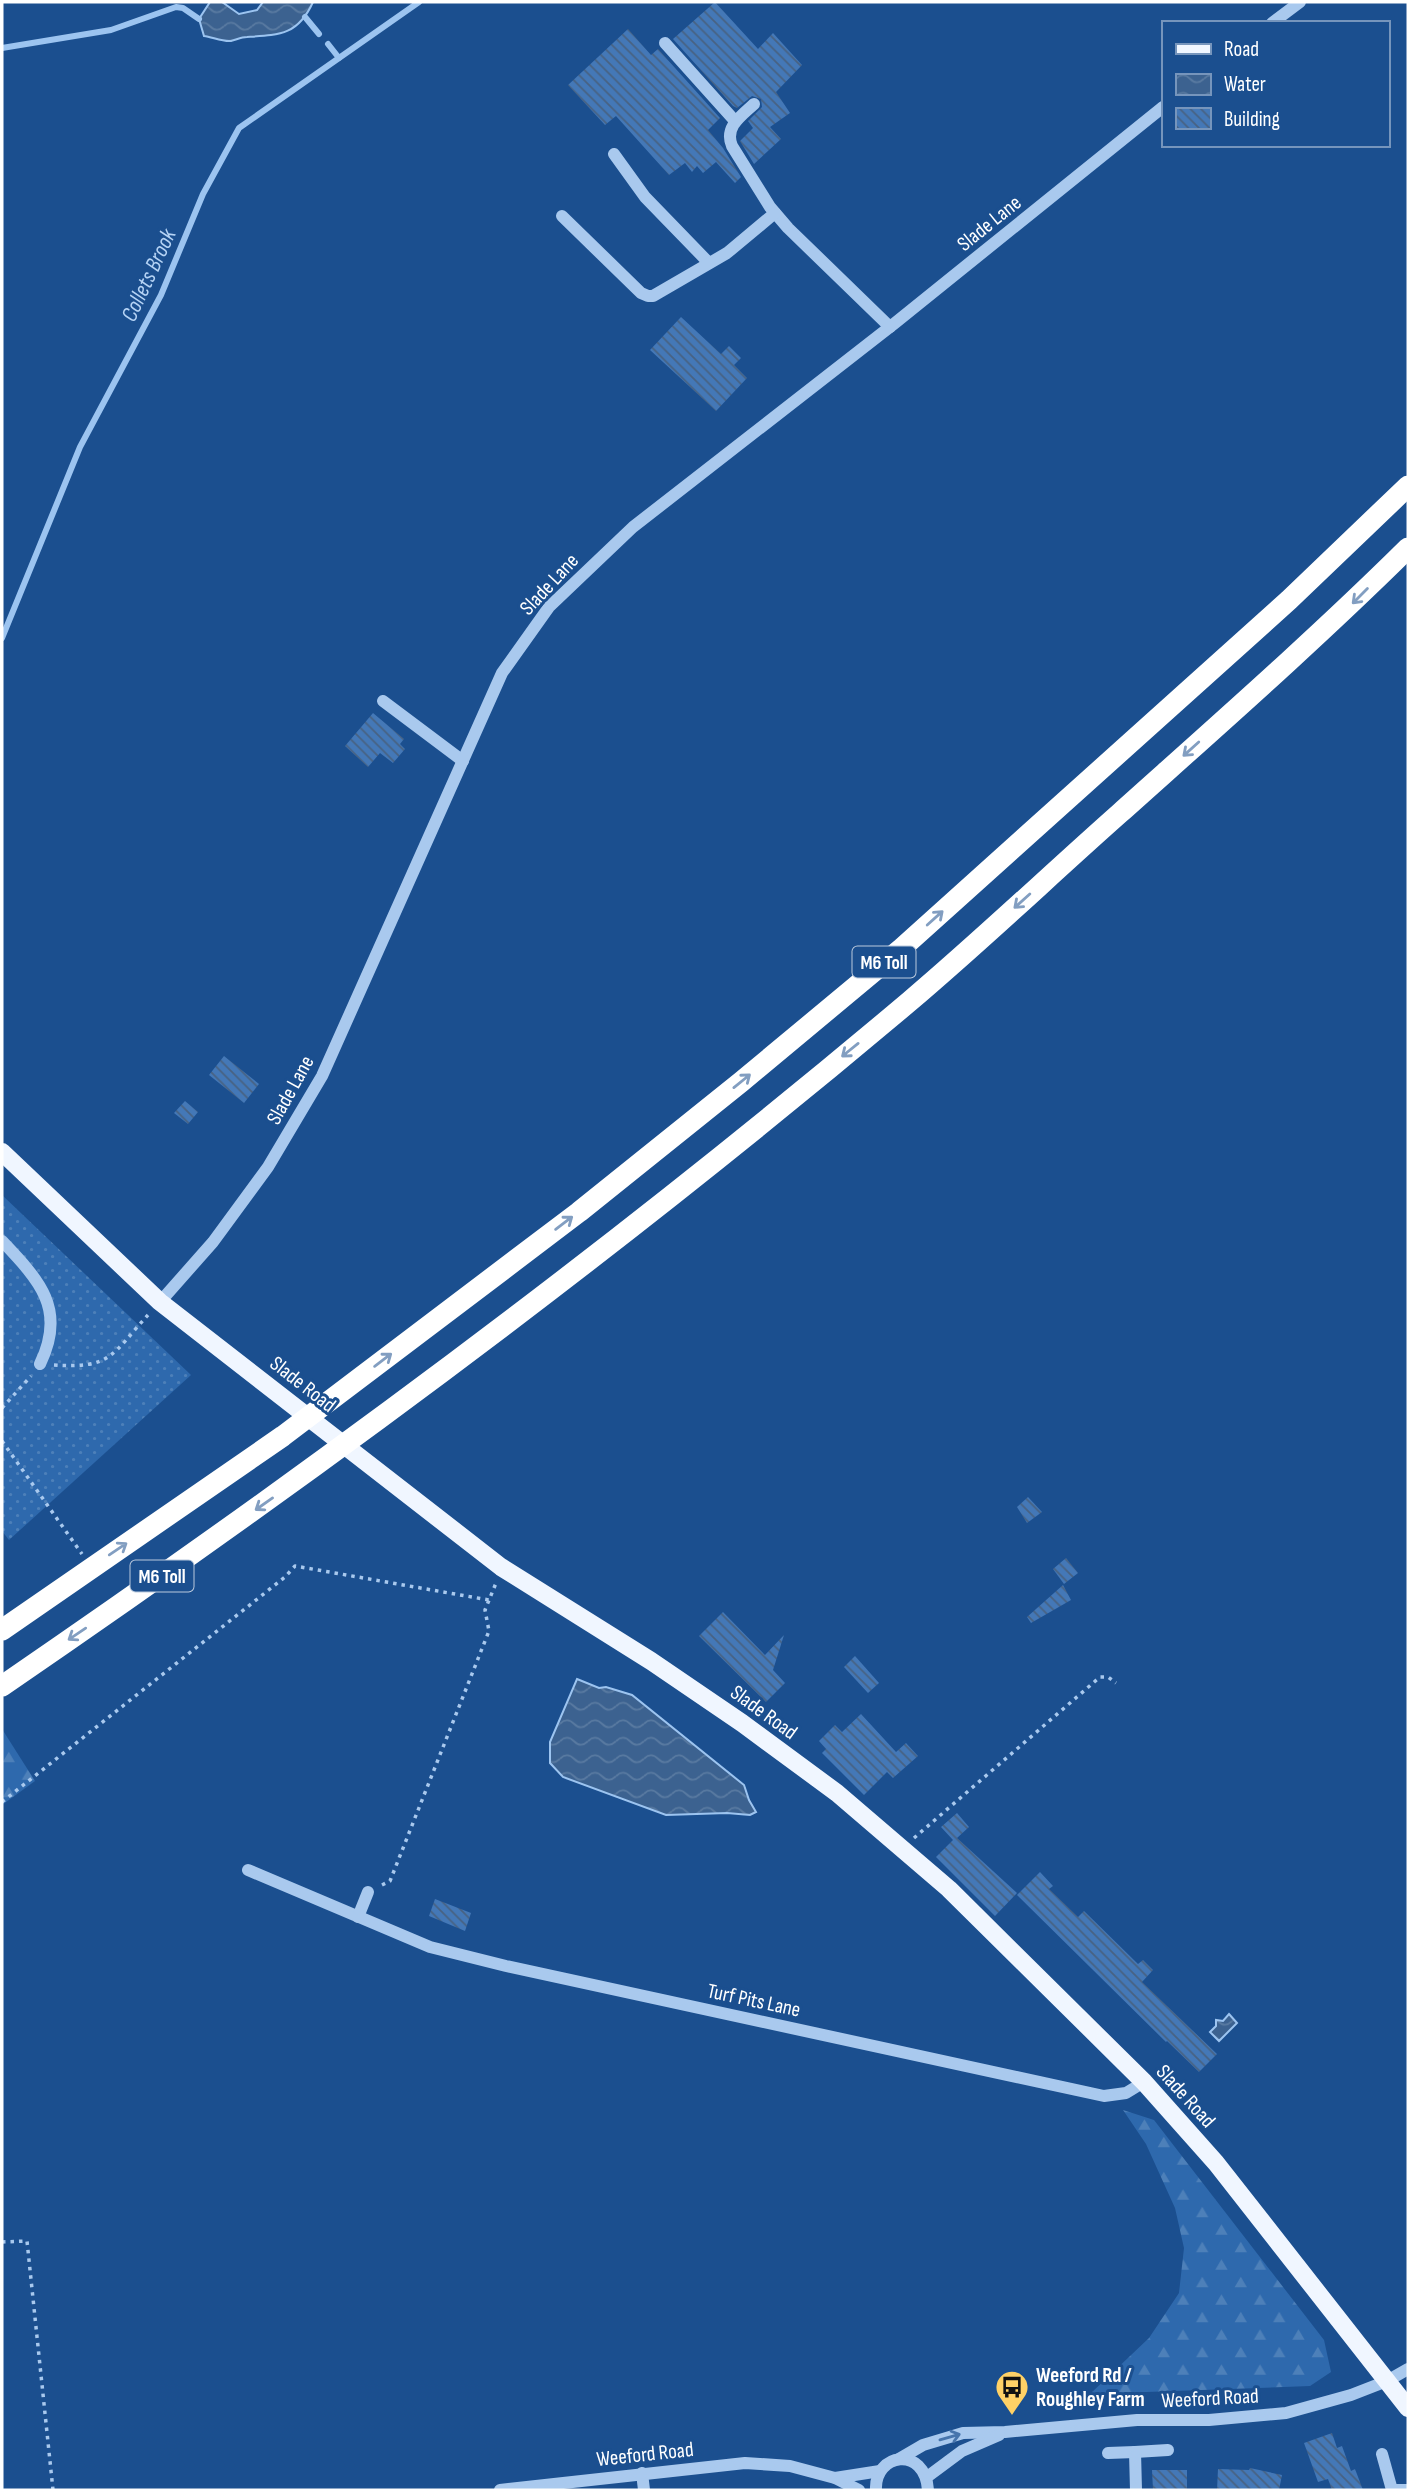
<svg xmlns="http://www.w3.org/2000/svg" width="1410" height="2492" font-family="'Sofia Sans Condensed',sans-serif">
<defs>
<pattern id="grass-dots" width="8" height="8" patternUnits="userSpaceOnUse" patternTransform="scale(1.75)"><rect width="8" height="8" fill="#2e69ad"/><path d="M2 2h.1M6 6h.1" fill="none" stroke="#4d80b9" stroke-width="1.8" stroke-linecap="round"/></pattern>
<pattern id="forest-firs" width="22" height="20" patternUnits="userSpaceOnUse" patternTransform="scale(1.75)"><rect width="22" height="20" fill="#2e69ad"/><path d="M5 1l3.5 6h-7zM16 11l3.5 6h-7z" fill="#4d80b9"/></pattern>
<pattern id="water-waves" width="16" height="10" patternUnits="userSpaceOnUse" patternTransform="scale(1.75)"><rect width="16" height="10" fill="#3c6290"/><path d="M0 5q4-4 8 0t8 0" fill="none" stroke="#597aa1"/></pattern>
<pattern id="building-back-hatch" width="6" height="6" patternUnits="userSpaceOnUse" patternTransform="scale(1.75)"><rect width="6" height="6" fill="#4478b7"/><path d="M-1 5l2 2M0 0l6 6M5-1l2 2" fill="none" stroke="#486282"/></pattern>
</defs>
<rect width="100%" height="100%" fill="#1b4f8f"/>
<!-- grass -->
<polygon fill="url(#grass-dots)" points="2,1195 191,1375 9,1540 2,1531"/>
<!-- forest -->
<g fill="url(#forest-firs)">
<polygon points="2,1729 35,1781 2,1805"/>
<polygon points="1123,2110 1154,2120 1324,2340 1331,2372 1310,2386 1090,2394 1149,2338 1179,2293 1184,2248 1175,2208 1146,2144"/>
</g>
<!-- water -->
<g fill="url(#water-waves)" stroke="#9cc4f0" stroke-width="2">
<path d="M210 2H222L239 14 257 10 263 2H313C298 35 280 35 247 37 241 37 236 40 231 41 223 42 212 37 204 36L199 19Z"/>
<polygon points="577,1679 599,1688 606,1687 632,1695 744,1785 749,1800 756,1812 750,1815 727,1813 666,1815 563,1777 550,1763 550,1742"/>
<polygon points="1229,2014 1237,2023 1219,2041 1210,2032 1216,2026 1216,2020 1223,2021"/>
</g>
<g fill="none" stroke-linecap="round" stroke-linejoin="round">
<!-- stream -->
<g stroke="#9cc4f0" stroke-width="6">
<polyline points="305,17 319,34"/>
<polyline points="328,44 339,58"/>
<polyline points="2,48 111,30 176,7 183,8 199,19"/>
<polyline points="2,638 80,447 161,295 203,194 239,128 419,2"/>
</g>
</g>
<!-- building -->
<g fill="url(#building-back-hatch)">
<polygon points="715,2 758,49 773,33 802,65 776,92 790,113 770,127 781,139 754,164 740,141 753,128 748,121 762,107 761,99 752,96 737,108 733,106 673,39"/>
<polygon points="628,29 651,55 658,49 720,118 708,130 723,148 741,177 735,183 716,162 703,173 697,166 692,172 685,163 669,175 616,116 605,125 568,85"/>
<polygon points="681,317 721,354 729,346 741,358 734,365 747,378 716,411 650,350"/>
<polygon points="373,713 404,739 400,744 405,749 393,763 380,753 368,767 345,746"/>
<polygon points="224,1056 259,1084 244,1103 209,1075"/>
<polygon points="185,1101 198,1112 188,1124 174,1113"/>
<polygon points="1028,1497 1042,1512 1027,1523 1017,1507"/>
<polygon points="1066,1558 1078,1573 1064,1584 1053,1569"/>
<polygon points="1063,1585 1071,1600 1031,1623 1027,1617"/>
<polygon points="723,1612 765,1655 784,1635 773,1670 785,1683 766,1702 699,1636"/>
<polygon points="855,1656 879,1683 868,1693 844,1667"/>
<polygon points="861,1714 896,1752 906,1743 918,1756 893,1778 887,1772 864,1795 822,1753 826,1749 819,1741 835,1725 842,1732"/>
<polygon points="957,1813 969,1827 957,1838 1017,1893 995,1916 936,1857 953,1840 941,1827"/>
<polygon points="1040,1872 1053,1886 1049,1889 1078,1917 1084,1911 1138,1964 1143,1960 1153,1970 1142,1982 1217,2054 1199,2072 1167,2041 1166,2042 1017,1895"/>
<polygon points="435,1899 471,1913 465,1931 429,1916"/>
<polygon points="1332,2433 1337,2448 1342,2446 1351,2471 1355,2469 1363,2490 1332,2490 1328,2479 1318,2482 1304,2443"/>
<polygon points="1250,2468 1282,2475 1279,2490 1217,2490 1218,2469 1249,2470"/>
<polygon points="1152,2470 1187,2470 1187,2490 1153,2490"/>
</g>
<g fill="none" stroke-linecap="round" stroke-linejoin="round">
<!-- path -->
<g stroke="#a9c9ee" stroke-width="3.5" stroke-dasharray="3.5 5" stroke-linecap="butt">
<path d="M54 1365C112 1369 112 1354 148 1315"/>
<polyline points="2,1408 31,1376"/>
<polyline points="2,1441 82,1554"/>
<polyline points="2,1802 285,1577 295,1566 489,1600"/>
<polyline points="914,1838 1100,1677 1108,1677 1116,1683"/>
<polyline points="382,1885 390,1881 489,1631 485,1610 496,1583"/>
<polyline points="2,2242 27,2241 53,2490"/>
</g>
<!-- minor -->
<g stroke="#a9c9ee" stroke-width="12">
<polyline points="1272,23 1300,2"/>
<polyline points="665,43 735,121"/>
<path d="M754 104C741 116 724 127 732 146L770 207 788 228 890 327"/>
<polyline points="614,154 645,197 709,263"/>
<polyline points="562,216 641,293 648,296 653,296 727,253 775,213"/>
<polyline points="383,701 463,761"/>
<path d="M2 1241C39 1280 67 1309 40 1364"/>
<polyline points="160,1302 213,1242 268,1167 322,1076 502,673 549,607 633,527 895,323 1163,107"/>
<polyline points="248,1870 430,1947 506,1966 1104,2096 1126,2093 1144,2082"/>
<polyline points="358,1917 368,1892"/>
<polyline points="1135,2452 1168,2450"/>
<polyline points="1108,2453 1135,2452 1136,2490"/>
<polyline points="1382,2454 1392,2490"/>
<polyline points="899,2459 923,2445 963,2433 1005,2432 1137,2420 1209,2420 1286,2413 1351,2395 1387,2381 1408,2369"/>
<polyline points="642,2473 644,2490"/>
<polyline points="927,2477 962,2451 999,2435"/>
<polyline points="835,2478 880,2471"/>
<polyline points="500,2490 745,2463 790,2466 835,2478 859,2490"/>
<path d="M876 2490C874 2453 925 2445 928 2490"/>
<polyline points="1392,2490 1408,2490"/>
</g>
<!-- major -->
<polyline stroke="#f0f6ff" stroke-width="18" points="2,1152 160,1302 501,1567 651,1661 742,1723 837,1793 949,1889 1144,2082 1216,2163 1408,2408"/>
<!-- highway -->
<g stroke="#fff" stroke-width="21">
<polyline points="2,1630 283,1436 579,1212 741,1082 902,948 1289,600 1408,486"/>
<path d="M2 1686C315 1472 620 1246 910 1001 982 940 1050 875 1120 813 1217 726 1315 640 1408 548"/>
</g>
</g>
<!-- one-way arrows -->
<defs><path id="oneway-shaft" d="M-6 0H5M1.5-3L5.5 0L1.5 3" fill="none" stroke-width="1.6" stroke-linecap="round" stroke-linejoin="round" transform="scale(1.75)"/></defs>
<g stroke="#829ec1">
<use href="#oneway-shaft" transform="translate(1360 596) rotate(135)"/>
<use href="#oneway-shaft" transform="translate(1191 749) rotate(138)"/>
<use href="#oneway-shaft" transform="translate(1022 901) rotate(138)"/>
<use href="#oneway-shaft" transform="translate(935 918) rotate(-42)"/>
<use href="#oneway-shaft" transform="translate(850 1050) rotate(141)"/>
<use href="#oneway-shaft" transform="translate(742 1081) rotate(-39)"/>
<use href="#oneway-shaft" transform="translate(564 1223) rotate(-37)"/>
<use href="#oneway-shaft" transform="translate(383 1360) rotate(-37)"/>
<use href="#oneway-shaft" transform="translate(264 1504) rotate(145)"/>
<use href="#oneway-shaft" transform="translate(118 1549) rotate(-34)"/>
<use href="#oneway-shaft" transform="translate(77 1634) rotate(146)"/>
</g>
<use stroke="#4674ac" href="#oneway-shaft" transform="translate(950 2437) rotate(-16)"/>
<!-- icons -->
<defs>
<symbol id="bus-pin" viewBox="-11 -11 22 30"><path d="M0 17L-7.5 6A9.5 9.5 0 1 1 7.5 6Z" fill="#ffd166" stroke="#1b4f8f"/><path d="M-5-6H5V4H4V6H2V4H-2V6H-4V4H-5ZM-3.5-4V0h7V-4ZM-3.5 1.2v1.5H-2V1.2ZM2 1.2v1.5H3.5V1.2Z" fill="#111"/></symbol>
</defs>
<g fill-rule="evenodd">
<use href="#bus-pin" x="993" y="2368" width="38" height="52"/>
</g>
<g text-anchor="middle" stroke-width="6" stroke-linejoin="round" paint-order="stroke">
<!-- shield labels -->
<g fill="#1b4f8f" stroke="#bbcadd" stroke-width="2">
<rect x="852.5" y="946.5" width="63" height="31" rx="5"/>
<rect x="130.5" y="1560.5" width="63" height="31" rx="5"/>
</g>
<g font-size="19" font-weight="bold" fill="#fff">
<text x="884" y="969">M6 Toll</text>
<text x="162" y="1583">M6 Toll</text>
</g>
<!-- street labels -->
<g font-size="21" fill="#fff" stroke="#1b4f8f">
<text transform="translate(989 223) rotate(-39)" y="7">Slade Lane</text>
<text transform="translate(549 584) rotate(-47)" y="7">Slade Lane</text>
<text transform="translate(290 1090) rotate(-61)" y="7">Slade Lane</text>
<text transform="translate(303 1384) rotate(38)" y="7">Slade Road</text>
<text transform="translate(764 1712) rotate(36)" y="7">Slade Road</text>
<text transform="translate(754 2000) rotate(12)" y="7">Turf Pits Lane</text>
<text transform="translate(1186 2096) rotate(48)" y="7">Slade Road</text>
<text transform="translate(1210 2398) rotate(-3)" y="7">Weeford Road</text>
<text transform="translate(645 2454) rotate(-6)" y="7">Weeford Road</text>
</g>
<!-- poi labels -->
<g font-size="21" font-weight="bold" fill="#fff" stroke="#1b4f8f" text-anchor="start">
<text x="1036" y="2382">Weeford Rd /<tspan x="1036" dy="24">Roughley Farm</tspan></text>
</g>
<!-- water labels -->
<g font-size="23" font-style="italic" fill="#b5d3f5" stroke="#1b4f8f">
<text transform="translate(148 275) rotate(-65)" y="8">Collets Brook</text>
</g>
</g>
<!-- border -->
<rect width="1410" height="2492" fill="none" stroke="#ffffff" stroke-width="7"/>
<!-- legend -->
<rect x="1162" y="21" width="228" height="126" fill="#1b4f8f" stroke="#7695bc" stroke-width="2"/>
<rect x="1176" y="44" width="35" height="10" fill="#f0f6ff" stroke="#7695bc" stroke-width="2"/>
<text x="1224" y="56" font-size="21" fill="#ffffff">Road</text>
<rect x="1176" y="74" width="35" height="21" fill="url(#water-waves)" stroke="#7695bc" stroke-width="2"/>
<text x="1224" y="91" font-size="21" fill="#ffffff">Water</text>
<rect x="1176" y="108" width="35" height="21" fill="url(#building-back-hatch)" stroke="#7695bc" stroke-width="2"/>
<text x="1224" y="126" font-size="21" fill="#ffffff">Building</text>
</svg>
